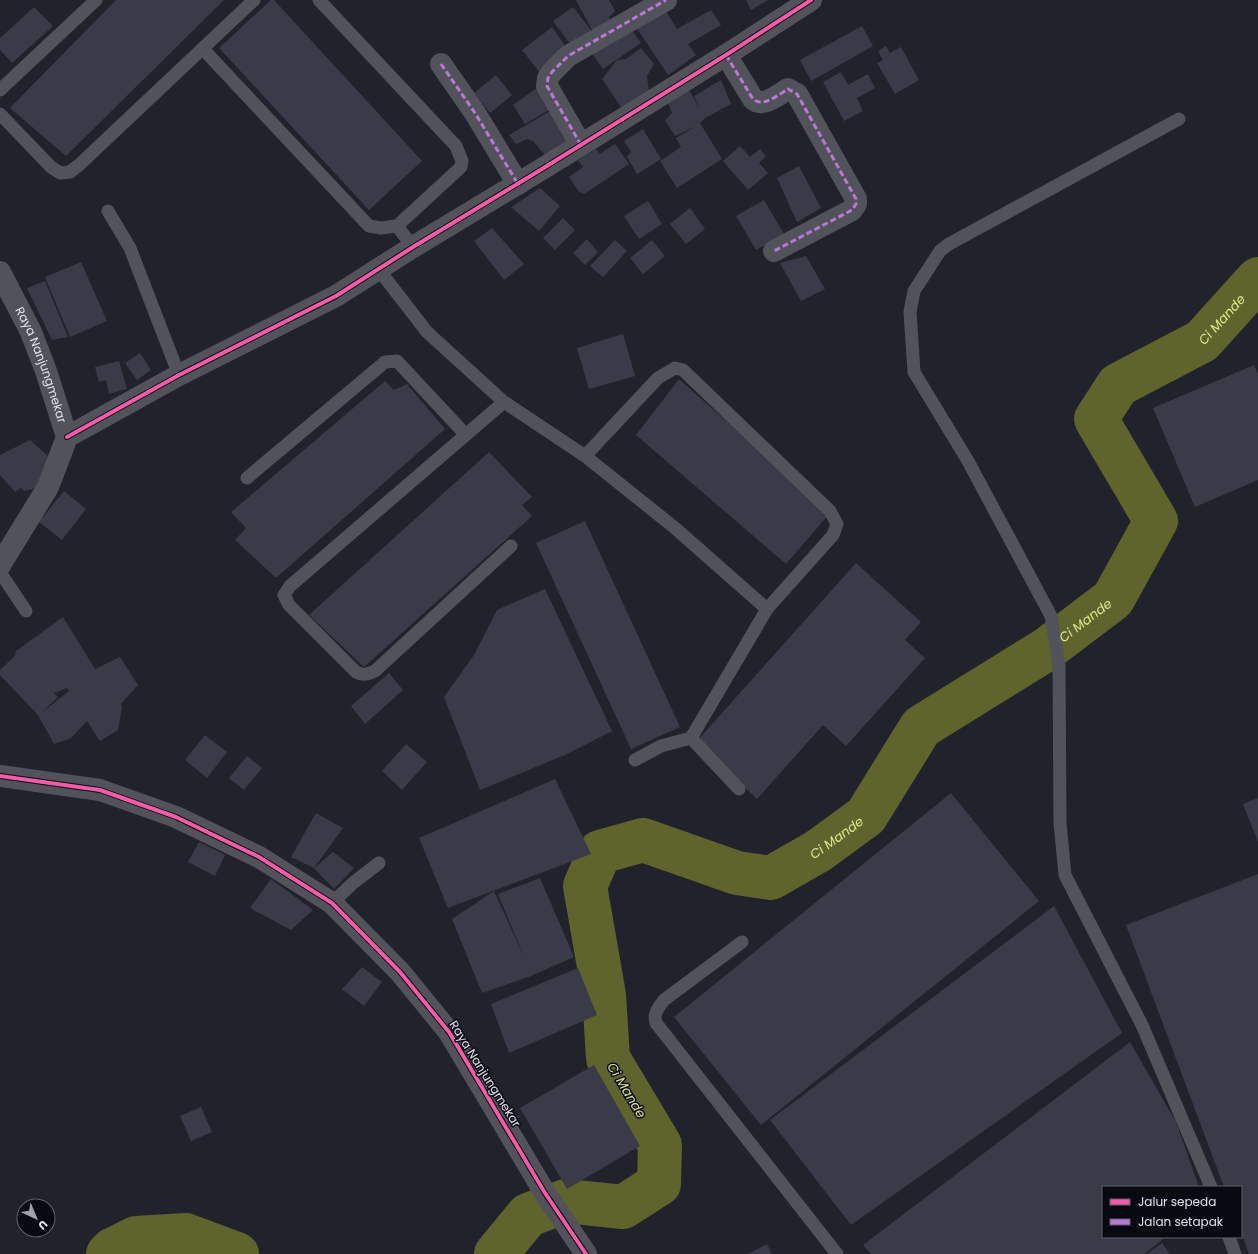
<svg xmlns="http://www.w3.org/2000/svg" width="1258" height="1254" font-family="Poppins,sans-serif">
<rect width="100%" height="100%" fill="#22222d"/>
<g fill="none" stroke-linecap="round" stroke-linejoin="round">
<!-- river -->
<g stroke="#5e642c" stroke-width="44">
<polyline points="108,1254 112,1250 136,1238 186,1235 237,1254"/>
<path id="s1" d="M496 1254 528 1215 566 1201 623 1207 659 1184 660 1145 608 1058 604 995 585 886 600 852 643 840 737 873 771 878 818 851 866 816 921 727 1047 649 1113 599 1156 521 1096 419 1118 385 1202 341 1258 279"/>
</g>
</g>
<!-- building -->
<g fill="#3a3a49" fill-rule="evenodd">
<polygon points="116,0 224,0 66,156 10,108"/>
<polygon points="271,0 274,0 422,161 369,210 219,48"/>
<polygon points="576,0 609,0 615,11 609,17 613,24 593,32"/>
<polygon points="746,0 768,0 751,10"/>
<polygon points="34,7 53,26 12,63 0,50 0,38"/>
<polygon points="573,7 591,30 571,45 553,21"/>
<polygon points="664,8 677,29 711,10 721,25 688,44 696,55 668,75 636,27"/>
<polygon points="628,25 641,43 603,69 590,50"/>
<polygon points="862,26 873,46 811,81 800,60"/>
<polygon points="552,27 570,53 544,78 522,50"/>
<polygon points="886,46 890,53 901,47 919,80 895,94 877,63 883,60 878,51"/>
<polygon points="641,48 654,64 647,76 649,92 623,110 602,79 617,60 626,59"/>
<polygon points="841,72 848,85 868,74 875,88 857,98 863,111 844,121 823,82"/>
<polygon points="496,75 512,95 490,113 474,93"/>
<polygon points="721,80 731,104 705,118 700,123 722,159 677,188 660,161 681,147 676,138 696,126 675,136 665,120 672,113 668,103 689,90 700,109 694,96"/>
<polygon points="544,83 554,107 525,124 513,105"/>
<polygon points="552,110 574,147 550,161 533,141 527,139 516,144 509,135"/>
<polygon points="643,129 661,159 637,174 627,157 631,152 624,141"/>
<polygon points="615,144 629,164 584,194 579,192 569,177 583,167 578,160 596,149 600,154"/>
<polygon points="740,146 750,157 760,149 766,156 759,163 768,173 748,190 723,161"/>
<polygon points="799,166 821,208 797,222 777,178"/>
<polygon points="540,188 560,206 539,231 511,207"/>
<polygon points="764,200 784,234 756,250 736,216"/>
<polygon points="648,201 662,224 639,239 624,216"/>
<polygon points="690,208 705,229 686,244 670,224"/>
<polygon points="563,218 575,230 555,250 543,238"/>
<polygon points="492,228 524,264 504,280 474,241"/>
<polygon points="587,239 598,252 585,265 573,253"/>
<polygon points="615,240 627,251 603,277 590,266"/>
<polygon points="652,240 665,256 643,274 630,258"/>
<polygon points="806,256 825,289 801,301 780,263"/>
<polygon points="81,262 107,321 70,337 45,277"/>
<polygon points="45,281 68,337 52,340 27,288"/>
<polygon points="623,334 635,376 589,389 577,348"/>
<polygon points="140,353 151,370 137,380 125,363"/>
<polygon points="119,361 127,389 109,394 106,380 99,382 95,367"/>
<polygon points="1254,365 1258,374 1258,480 1195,507 1153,408"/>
<polygon points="679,379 830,513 786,564 636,435"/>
<polygon points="385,381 394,390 407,384 445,429 276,578 235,540 246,528 231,512"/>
<polygon points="30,440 50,458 40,487 24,491 21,488 15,492 0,475 0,455"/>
<polygon points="489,452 532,497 522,505 532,516 364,667 309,615"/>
<polygon points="64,491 86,509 62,540 39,522"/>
<polygon points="585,521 680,727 631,749 536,543"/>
<polygon points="856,563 921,622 905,640 925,658 846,746 823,725 757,799 697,741"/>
<polygon points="545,589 612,731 565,755 480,790 444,697 474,655 497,610"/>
<path d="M63 617 95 669 120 657 138 685 121 704 122 707 118 730 100 741 87 721 71 738 54 744 38 715 0 675V670L15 656 16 651ZM67 688 69 691 41 713 58 697 54 693Z"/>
<polygon points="389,673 403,690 365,724 351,706"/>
<polygon points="205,735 227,752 207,778 185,760"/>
<polygon points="406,744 427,762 402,790 382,771"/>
<polygon points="247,756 262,768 244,790 229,778"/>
<polygon points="555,779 591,854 448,908 419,838"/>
<polygon points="951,793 1039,901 761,1125 674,1017"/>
<polygon points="1258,798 1258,842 1243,804"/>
<polygon points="316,813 343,828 314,868 333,852 354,868 334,889 314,868 291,857"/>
<polygon points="199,842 225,855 215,876 188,862"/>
<polygon points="1258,874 1258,1254 1249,1254 1241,1232 1241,1187 1224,1187 1126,925"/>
<polygon points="540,878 574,957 531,976 482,993 452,919 494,891 525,959 498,894"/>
<polygon points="271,879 313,910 291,930 250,908"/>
<polygon points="1054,906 1122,1033 851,1225 770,1120"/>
<polygon points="362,967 382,982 364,1006 342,989"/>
<polygon points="578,968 597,1015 509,1053 491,1004"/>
<polygon points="1130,1042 1176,1122 1199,1187 1103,1187 1103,1237 1166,1237 1144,1254 871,1254 863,1245"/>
<polygon points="594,1065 640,1146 567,1189 520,1108"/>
<polygon points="201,1107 212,1132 191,1141 180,1116"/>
<polygon points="1162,1243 1170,1254 1147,1254"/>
<polygon points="767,1244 772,1254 748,1254"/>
</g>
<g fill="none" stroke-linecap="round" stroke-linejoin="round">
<!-- service -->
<g stroke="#51525a" stroke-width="13">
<polyline points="319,0 456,146 462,161 461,167 397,226"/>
<polyline points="203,49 369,226 381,228 397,226 413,247"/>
<polyline points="0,90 96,0"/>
<polyline points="0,114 51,167 60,173 70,172 79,165 254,0"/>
<polyline points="1179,119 949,244 940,251 914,291 910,312 914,372 968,461 1051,616 1059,665 1060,823 1065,875 1142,1025 1211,1187"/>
<polyline points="108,211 130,248 179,375"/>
<polyline points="379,270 427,332 504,402 585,456 675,528 767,609"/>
<path d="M504 402 290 586 284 595 289 605 356 672C363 676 368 674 375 671L511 546"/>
<polyline points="585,456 658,378 675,368 683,370 830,511 837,524 833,535 767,609 691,738 661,746 635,760"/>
<polyline points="247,478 385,362 397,361 466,435"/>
<polyline points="0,572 26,611"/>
<polyline points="691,738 739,789"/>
<polyline points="332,903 353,883 379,863"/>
<path d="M742 942 664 1000C658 1008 653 1014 656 1023L837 1254"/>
<polyline points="1229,1237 1235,1254"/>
</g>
<!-- minor -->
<g stroke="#51525a" stroke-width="22">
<path d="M726 55 753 99C763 108 778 95 788 89L797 94 856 199V204L852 210 774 251"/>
<polyline points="441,64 475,113 518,184"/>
<polyline points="581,145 547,86 548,78 552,72 568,56 666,0"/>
<polyline points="67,437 179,375 336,296 413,247 542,169 726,55 811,0"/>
</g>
<!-- tertiary -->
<g stroke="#51525a" stroke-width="22">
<path id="s2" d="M0 272 31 332 46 371 67 437 48 487 0 565"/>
<polyline points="0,776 100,790 176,817 259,857 332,903 400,972 449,1032 545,1193 586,1254"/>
</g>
<!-- quiet -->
<g stroke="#ba77d6" stroke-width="3" stroke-dasharray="6 3" stroke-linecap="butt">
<path d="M726 55 753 99C763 108 778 95 788 89L797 94 856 199V204L852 210 774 251"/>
<polyline points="441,64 475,113 518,184"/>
<polyline points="581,145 547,86 548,78 552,72 568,56 666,0"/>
</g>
<defs>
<g id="cycleway">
<polyline points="67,437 179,375 336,296 413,247 542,169 726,55 811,0"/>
<polyline points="0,776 100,790 176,817 259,857 332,903 400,972 449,1032 545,1193 586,1254"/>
</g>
</defs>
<!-- cycleway casing -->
<use href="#cycleway" stroke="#090911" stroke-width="6"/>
<!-- cycleway -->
<use href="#cycleway" stroke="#f35aa7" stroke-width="4"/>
</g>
<g text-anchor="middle" stroke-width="3" stroke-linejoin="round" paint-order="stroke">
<!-- street labels -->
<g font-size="12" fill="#e3e4f1" stroke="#090911">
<text dy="4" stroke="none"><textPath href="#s2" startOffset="102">Raya Nanjungmekar</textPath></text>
<text transform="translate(485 1074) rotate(58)" y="4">Raya Nanjungmekar</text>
</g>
<!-- water labels -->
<g font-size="13" font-style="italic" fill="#dbe88b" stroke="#090911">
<text dy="5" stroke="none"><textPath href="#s1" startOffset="1542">Ci Mande</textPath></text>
<text dy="5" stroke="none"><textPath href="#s1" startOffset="1135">Ci Mande</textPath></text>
<text dy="5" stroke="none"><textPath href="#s1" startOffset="798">Ci Mande</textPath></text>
<text transform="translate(627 1090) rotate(59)" y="5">Ci Mande</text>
</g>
</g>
<!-- legend -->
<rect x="1102" y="1186" width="140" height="52" fill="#090911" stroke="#60616b"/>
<rect x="1110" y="1199" width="20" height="6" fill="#f35aa7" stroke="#60616b"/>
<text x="1138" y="1206" font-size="12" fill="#e3e4f1">Jalur sepeda</text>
<rect x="1110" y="1219" width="20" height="6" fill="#ba77d6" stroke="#60616b"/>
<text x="1138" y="1226" font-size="12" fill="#e3e4f1">Jalan setapak</text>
<!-- north arrow -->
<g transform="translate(36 1218) rotate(136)"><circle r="19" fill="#090911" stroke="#60616b"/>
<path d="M0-3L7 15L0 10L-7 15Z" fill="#9fa0ac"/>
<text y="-6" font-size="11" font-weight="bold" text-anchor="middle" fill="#e3e4f1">U</text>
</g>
</svg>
